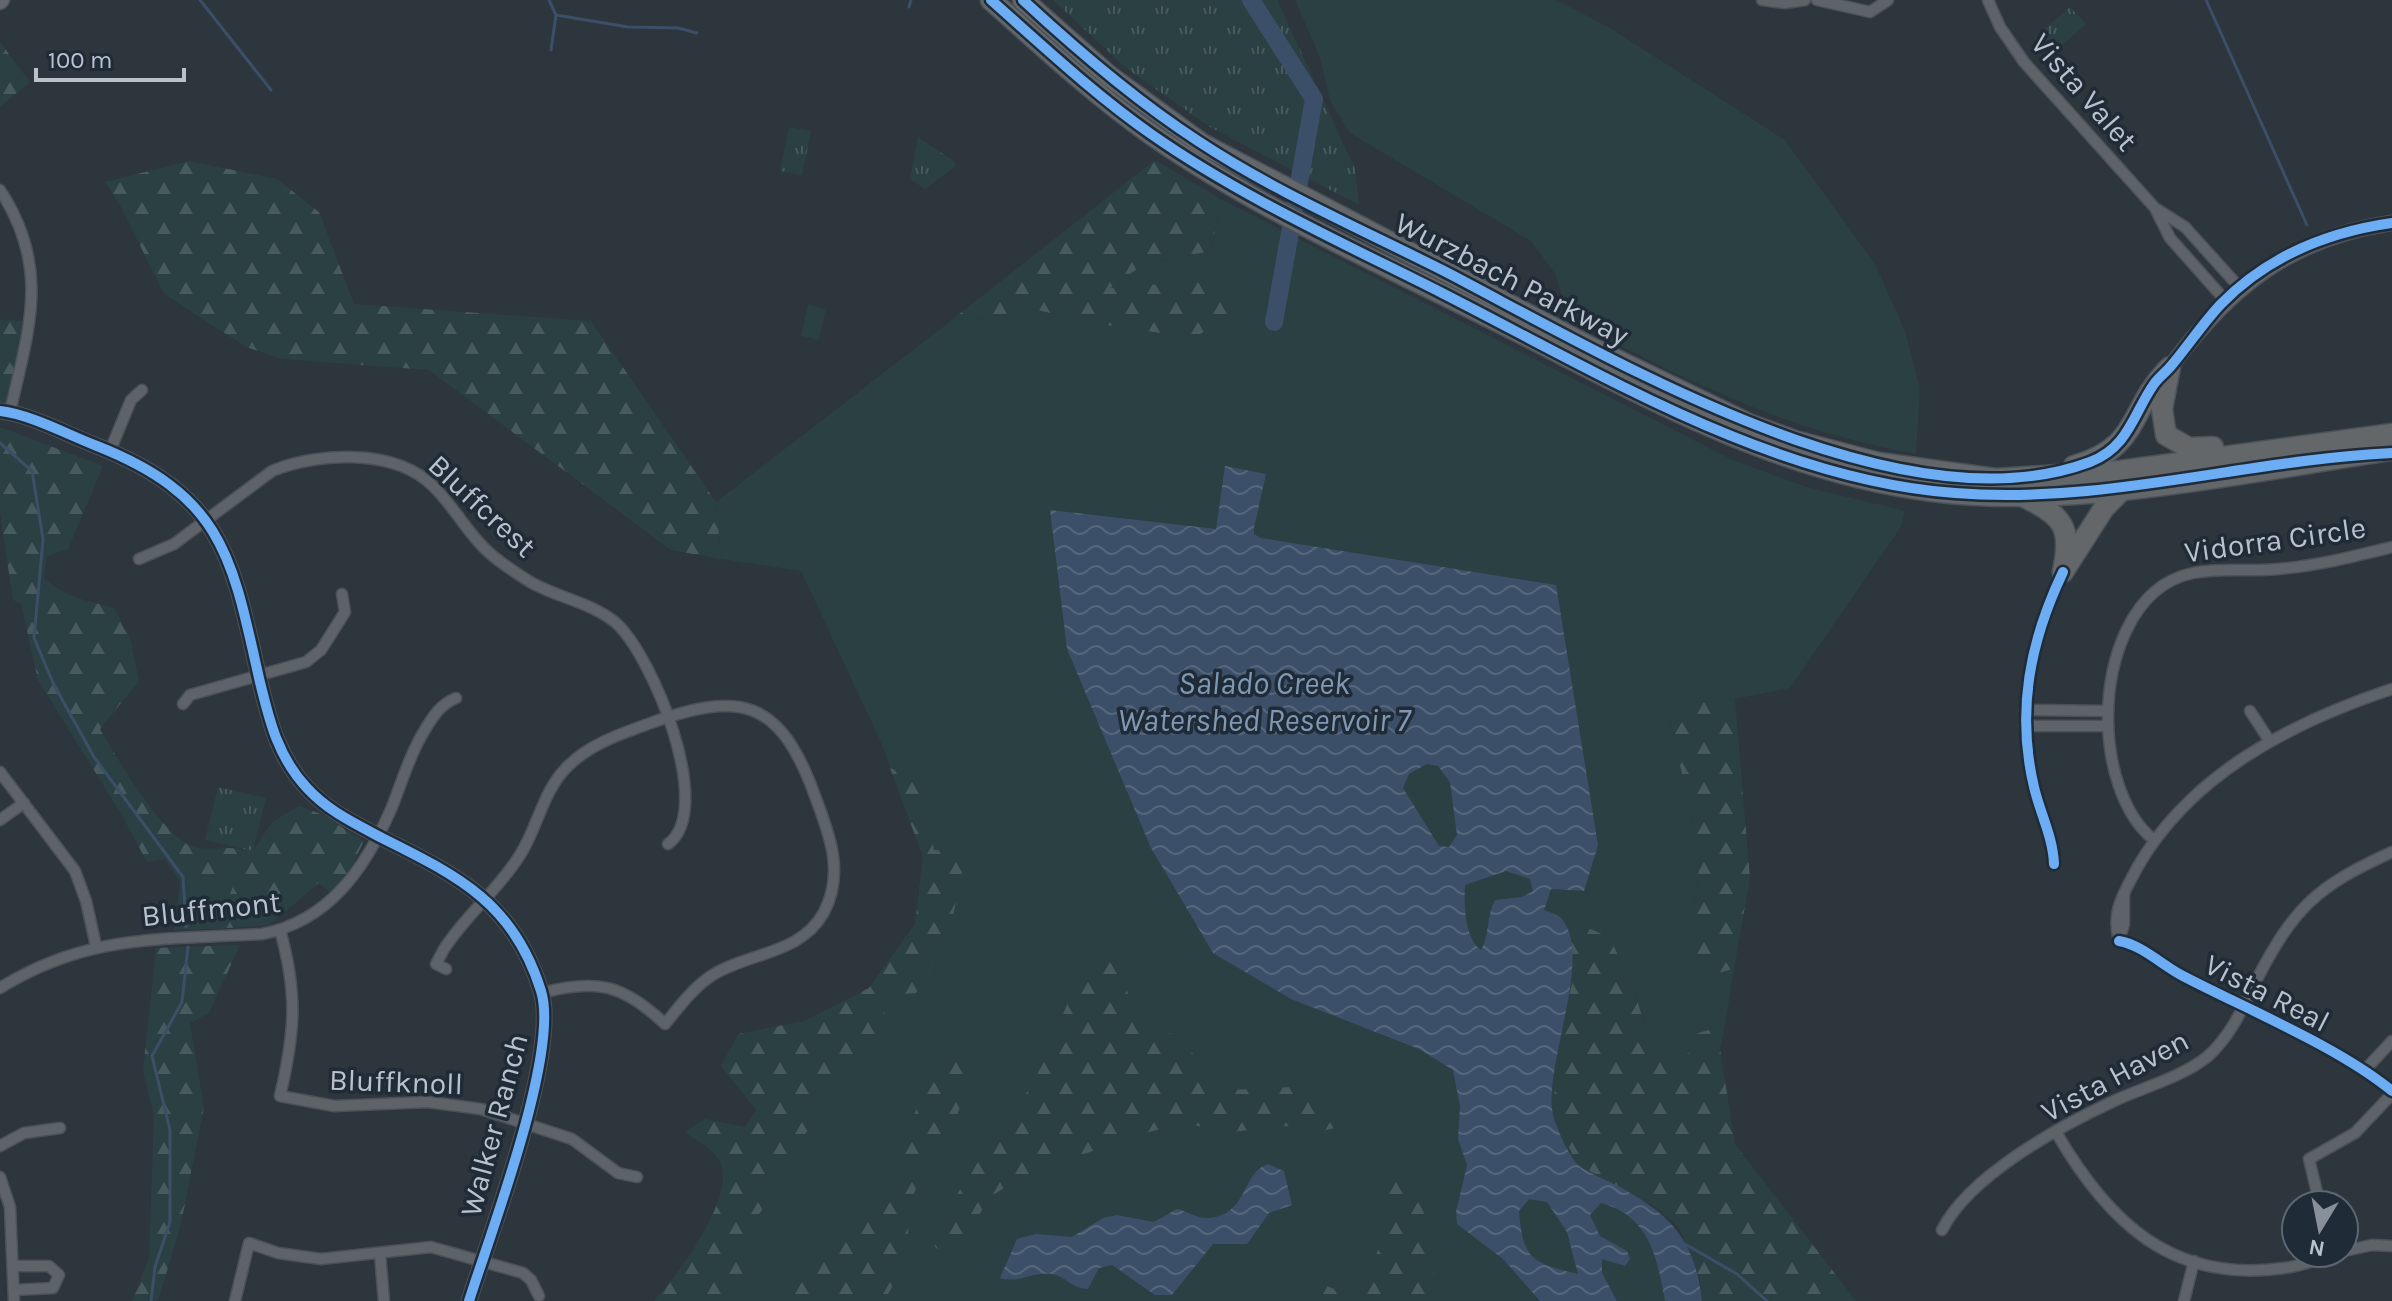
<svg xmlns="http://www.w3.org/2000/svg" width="2392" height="1301" font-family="Karla,sans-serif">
<defs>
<pattern id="forest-firs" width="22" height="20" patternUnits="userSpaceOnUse" patternTransform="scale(2)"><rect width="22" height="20" fill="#2a4043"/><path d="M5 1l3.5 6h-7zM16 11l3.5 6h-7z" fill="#475a5d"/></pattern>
<pattern id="park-tufts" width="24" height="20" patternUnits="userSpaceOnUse" patternTransform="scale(2)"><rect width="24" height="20" fill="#2a4043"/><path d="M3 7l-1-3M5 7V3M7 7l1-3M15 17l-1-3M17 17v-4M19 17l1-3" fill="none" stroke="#475a5d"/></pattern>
<pattern id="water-waves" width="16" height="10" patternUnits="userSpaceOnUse" patternTransform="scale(2)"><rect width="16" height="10" fill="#3c4f68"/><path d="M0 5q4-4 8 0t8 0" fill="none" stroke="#56677c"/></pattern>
</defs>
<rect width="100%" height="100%" fill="#2d353d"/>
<!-- green -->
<g fill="#2a4043">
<path d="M1295 0H1557L1610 28 1785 140 1875 264 1905 331 1920 388 1916 454C1782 430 1689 381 1570 320L1555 274 1531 241 1350 133 1330 101 1320 58Z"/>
<polygon points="1221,199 1733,460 1807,487 1905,511 1901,527 1790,688 1735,699 1682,704 1671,722 1700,861 1690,935 1706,975 1734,969 1725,1025 1695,1034 1685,1060 1649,1037 1630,979 1619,1186 1702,1301 689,1301 821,1054 915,924 923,857 882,745 801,571 721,559 716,502 944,326 1033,309 1093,323 1199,281 1108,289 1144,264 1211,251"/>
<polygon points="808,305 826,309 819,340 801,336"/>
<polygon points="189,874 237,879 216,929 174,930 180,882"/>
</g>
<!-- forest -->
<g fill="url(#forest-firs)">
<polygon points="0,42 30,82 0,107"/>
<polygon points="1155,160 1221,199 1211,251 1144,264 1110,288 1199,281 1231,299 1229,316 1194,338 1093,323 1033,309 944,326"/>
<polygon points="189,161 277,179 319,212 354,304 591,321 716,502 721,559 671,550 429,370 282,359 246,347 164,294 121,207 105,182"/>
<polygon points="0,320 23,321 7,405 0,405"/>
<path d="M0 427 103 466 68 549 47 556 44 577C62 597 89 601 114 608L130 638 139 681 100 729C116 756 166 844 198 848 218 850 230 845 253 851L272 822 299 806 321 814 364 841 348 874 331 893 319 883 269 925 216 929 236 879 189 874 180 882 165 859 147 862 120 812 38 680 21 604 13 600 0 514Z"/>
<polygon points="1735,699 1750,878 1734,969 1706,976 1690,935 1700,861 1671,722 1682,704"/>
<path d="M890 768 927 782 926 811 934 850 966 852 949 936 916 993 890 995 884 1003 885 1024 873 1042 850 1056 826 1092 809 1129 790 1152 767 1203 746 1232 736 1256 748 1290 742 1301H654C677 1276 739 1194 719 1160 713 1149 695 1140 685 1132L705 1119 745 1127 756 1110 721 1066 738 1034 804 1021 869 988 915 924 923 857Z"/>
<polygon points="1560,916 1609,937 1630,979 1649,1037 1685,1060 1695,1034 1725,1025 1720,1049 1735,1144 1856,1301 1702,1301 1700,1281 1680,1229 1657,1208 1577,1164 1553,1114 1559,1036 1573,980 1571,936"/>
<polygon points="240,945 209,1013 190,1023 204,1107 181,1224 158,1301 132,1301 149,1258 154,1116 143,1071 156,948"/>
<polygon points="1095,958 1116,958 1135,1014 1175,1036 1230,1090 1293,1087 1350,1124 1319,1132 1285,1126 1232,1132 1180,1123 1123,1140 1021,1177 990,1197 973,1225 944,1254 935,1247 936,1231 986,1144 1016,1112 1041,1067 1076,983"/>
<polygon points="966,1056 965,1090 957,1116 932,1148 910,1204 907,1248 895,1282 884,1301 772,1301 783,1285 829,1253 894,1195 923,1082 935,1067"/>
<path d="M1404 1172C1435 1208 1424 1259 1442 1301H1281L1315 1281 1344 1293 1368 1271 1385 1236 1379 1196Z"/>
</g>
<!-- park -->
<g fill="url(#park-tufts)">
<polygon points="1053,0 1277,0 1355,169 1359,205 1210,127 1127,69"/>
<polygon points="2070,7 2086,24 2050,56 2034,38"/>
<polygon points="789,127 811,131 802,175 780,171"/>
<polygon points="918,137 955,162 956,166 925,189 910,179"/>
<polygon points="218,787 266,798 253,851 205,840"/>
</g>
<!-- water -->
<g fill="url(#water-waves)" fill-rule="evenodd">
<path d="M1225 466 1266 474 1254 528V534L1261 538 1556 585 1598 845 1584 891 1551 889 1544 910C1549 912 1557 914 1560 917 1596 952 1542 1068 1553 1115 1556 1127 1569 1156 1578 1165 1588 1173 1605 1179 1616 1185 1669 1213 1695 1238 1702 1301H1665C1657 1258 1650 1216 1601 1203L1590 1215 1600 1236 1627 1251 1630 1259 1625 1266 1602 1259V1273L1617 1301H1540L1503 1259 1457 1224 1456 1212 1467 1165 1458 1139 1460 1106 1453 1070 1419 1049 1291 999 1213 953 1151 848 1067 649 1050 510 1216 529ZM1427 764 1438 766 1450 782 1457 835 1449 847 1439 846 1403 788 1409 774ZM1506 871 1530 879 1533 891 1522 897 1495 900C1486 917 1490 934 1481 950 1464 937 1464 904 1465 885ZM1529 1199 1547 1202 1567 1232 1578 1274C1532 1263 1523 1260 1519 1211Z"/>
<path d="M1268 1164 1284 1171 1292 1205 1269 1213 1247 1244H1213L1172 1295H1155L1112 1265 1099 1268 1088 1289C1072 1289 1067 1277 1052 1274 1034 1271 1018 1284 1000 1278L1017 1239 1036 1234 1072 1237 1103 1218 1117 1215 1154 1222 1177 1209C1187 1211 1198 1219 1208 1218 1249 1215 1241 1173 1268 1164Z"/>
</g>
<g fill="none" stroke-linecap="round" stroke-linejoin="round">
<!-- stream -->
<g stroke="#3c4f68" stroke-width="3">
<polyline points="200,0 271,90"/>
<polyline points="549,0 556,15 628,27 678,28 697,33"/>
<polyline points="2206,0 2307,225"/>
<polyline points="909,7 911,0"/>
<polyline points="551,50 556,15"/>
<polyline points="0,443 32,471 43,539 34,638 54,685 94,757 183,877 186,927"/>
<polyline points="1685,1244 1737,1274 1767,1301"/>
<polyline points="151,1301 155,1267 170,1222 170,1130 152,1056 182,1002 188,947"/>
</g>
<!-- river -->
<polyline stroke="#3c4f68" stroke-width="18" points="1251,0 1314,99 1274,322"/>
<defs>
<g id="street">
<polyline points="1762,0 1785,3 1805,0"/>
<polyline points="1817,0 1870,12 1888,0"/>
<polyline points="1988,0 2000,27 2024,62 2155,208 2185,227 2240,288"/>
<path d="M0 190C51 268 29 328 10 412"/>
<polyline points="2156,210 2170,238 2225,300"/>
<polyline points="110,451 131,400 142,390"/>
<path d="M139 559 174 544 272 471C318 452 396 448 434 487 457 510 471 540 498 560 509 568 521 577 534 584 560 598 592 603 616 623 652 655 716 809 668 844"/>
<polyline points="183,704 190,695 306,662 321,650 345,612 342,594"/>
<polyline points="2025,710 2108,711"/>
<polyline points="2250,711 2269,740"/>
<polyline points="2025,726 2108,726"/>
<polyline points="0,772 75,871 86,901 96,946"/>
<polyline points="0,820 24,803"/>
<path d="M2154 840C2121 814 2108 760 2108 718 2108 662 2130 586 2193 573 2221 567 2250 572 2278 569 2317 566 2355 556 2392 547"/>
<path d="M2054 864C2053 837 2040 813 2034 787 2016 711 2030 641 2063 572"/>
<path d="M280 930C298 994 295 1032 280 1096L334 1106 428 1102 481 1109 572 1139 618 1173 637 1177"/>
<polyline points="2119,940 2124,924 2124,894"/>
<path d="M2119 941C2111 911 2123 895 2137 868 2191 773 2293 722 2392 689"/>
<path d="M2119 941C2142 945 2162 965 2183 976 2246 1009 2339 1047 2392 1091"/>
<path d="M446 969 436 964 444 949C466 915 499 889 520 855 539 825 542 791 569 765 591 744 620 734 648 724 741 690 780 699 815 796 829 834 845 872 824 912 801 955 748 952 711 976 693 988 679 1007 665 1024 624 985 597 978 542 993"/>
<path d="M0 988C88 933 163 940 262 934 330 921 366 867 392 807 402 782 409 756 423 733 432 718 439 705 456 698"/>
<polyline points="2364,1071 2392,1041"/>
<path d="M2056 1132C2108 1222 2172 1284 2284 1268 2303 1266 2320 1258 2338 1253"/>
<polyline points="0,1146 24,1133 60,1128"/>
<polyline points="0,1177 10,1207 14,1301"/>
<polyline points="2320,1205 2309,1159 2355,1133 2392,1094"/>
<path d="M1942 1230C1969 1176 2060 1126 2114 1101 2144 1087 2180 1078 2207 1057 2230 1037 2243 1008 2256 981 2294 907 2317 886 2392 852"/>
<polyline points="2344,1251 2372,1245 2392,1246"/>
<polyline points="380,1254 384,1301"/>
<polyline points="13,1266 49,1266 59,1275 53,1288 14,1290"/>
<polyline points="235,1301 249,1243 278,1253 321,1259 431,1247 523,1273 531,1280 539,1296"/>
<polyline points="2184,1301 2194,1261"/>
</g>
<g id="secondary">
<polyline points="0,2 2,0"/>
<path d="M2170 367C2230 287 2290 238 2392 223"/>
<path d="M0 411C32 415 66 434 97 446 223 496 232 557 259 678 269 719 277 756 307 788 328 811 354 823 382 838 458 876 514 903 541 991 560 1052 490 1234 469 1301"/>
</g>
<g id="highway">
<path d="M991 0C1043 46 1094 94 1151 134 1264 213 1395 269 1517 331 1650 399 1783 473 1932 491 2075 510 2249 471 2392 450"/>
<polyline points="1023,0 1109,76 1202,144 1592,348 1751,425 1795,441 1879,463 1996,479 2120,471 2392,434"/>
<polyline points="2170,367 2162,409 2166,435 2189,448 2213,447"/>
<path d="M2074 466C2140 448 2128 411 2167 370"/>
<path d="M2024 497C2064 516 2072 528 2063 571"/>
<polyline points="2063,572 2104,508 2125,487"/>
</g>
</defs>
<!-- street casing -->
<use href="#street" stroke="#4c5157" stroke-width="13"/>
<!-- secondary casing -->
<use href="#secondary" stroke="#4c5157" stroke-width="17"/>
<!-- highway casing -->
<use href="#highway" stroke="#4a5158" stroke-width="23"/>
<!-- street -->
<use href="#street" stroke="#5e636a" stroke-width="10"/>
<!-- secondary -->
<use href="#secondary" stroke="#62676f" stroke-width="14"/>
<!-- highway -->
<use href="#highway" stroke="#63676a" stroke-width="20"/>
<defs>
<g id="cycleway">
<path d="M991 0C1043 46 1094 94 1151 134 1241 197 1343 243 1442 293 1601 374 1774 480 1955 493 2103 505 2245 460 2392 453"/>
<path d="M1023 0C1078 51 1135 100 1198 141 1275 192 1363 230 1446 272 1613 359 1900 533 2090 462 2129 447 2133 414 2154 384 2159 377 2166 372 2171 366 2188 346 2203 323 2221 304 2267 257 2328 232 2392 223"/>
<path d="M0 411C32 415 66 434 97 446 223 496 232 557 259 678 269 719 277 756 307 788 328 811 354 823 382 838 458 876 514 903 541 991 560 1052 490 1234 469 1301"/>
<path d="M2054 864C2053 837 2040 813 2034 787 2016 711 2030 641 2063 572"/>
<path d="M2119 941C2142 945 2162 965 2183 976 2246 1009 2339 1047 2392 1091"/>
</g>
</defs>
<!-- cycleway casing -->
<use href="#cycleway" stroke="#202b38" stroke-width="15"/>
<!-- cycleway -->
<use href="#cycleway" stroke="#6dadf4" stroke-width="10"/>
</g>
<g text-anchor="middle" stroke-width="7" stroke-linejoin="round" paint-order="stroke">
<!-- street labels -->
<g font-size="30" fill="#b9c1cc" stroke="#202b38">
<text transform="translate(2084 92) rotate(49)" y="10">Vista Valet</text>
<text transform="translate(1512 279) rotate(27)" y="10">Wurzbach Parkway</text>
<text transform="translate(482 506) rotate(43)" y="10">Bluffcrest</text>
<text transform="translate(2275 540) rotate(-8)" y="10">Vidorra Circle</text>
<text transform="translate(211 909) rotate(-6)" y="10">Bluffmont</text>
<text transform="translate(2267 993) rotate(27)" y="10">Vista Real</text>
<text transform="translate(2115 1076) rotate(-28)" y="10">Vista Haven</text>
<text transform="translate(396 1082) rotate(2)" y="10">Bluffknoll</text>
<text transform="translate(494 1125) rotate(-75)" y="10">Walker Ranch</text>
</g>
<!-- water labels -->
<g font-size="32" font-style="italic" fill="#8098b3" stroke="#202b38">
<text x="1264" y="694">Salado Creek<tspan x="1264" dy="37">Watershed Reservoir 7</tspan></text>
</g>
</g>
<!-- north arrow -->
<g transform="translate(2320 1229) rotate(190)"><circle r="38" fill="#202b38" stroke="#5d6773" stroke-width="2"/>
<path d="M0-6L14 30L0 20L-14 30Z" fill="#88909a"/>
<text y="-12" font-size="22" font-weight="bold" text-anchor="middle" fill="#b9c1cc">N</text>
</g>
<!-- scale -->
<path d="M36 68v12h148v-12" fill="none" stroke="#b9c1cc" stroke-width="4"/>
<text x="48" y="68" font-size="24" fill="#b9c1cc" stroke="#202b38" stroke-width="6" paint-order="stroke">100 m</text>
</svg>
